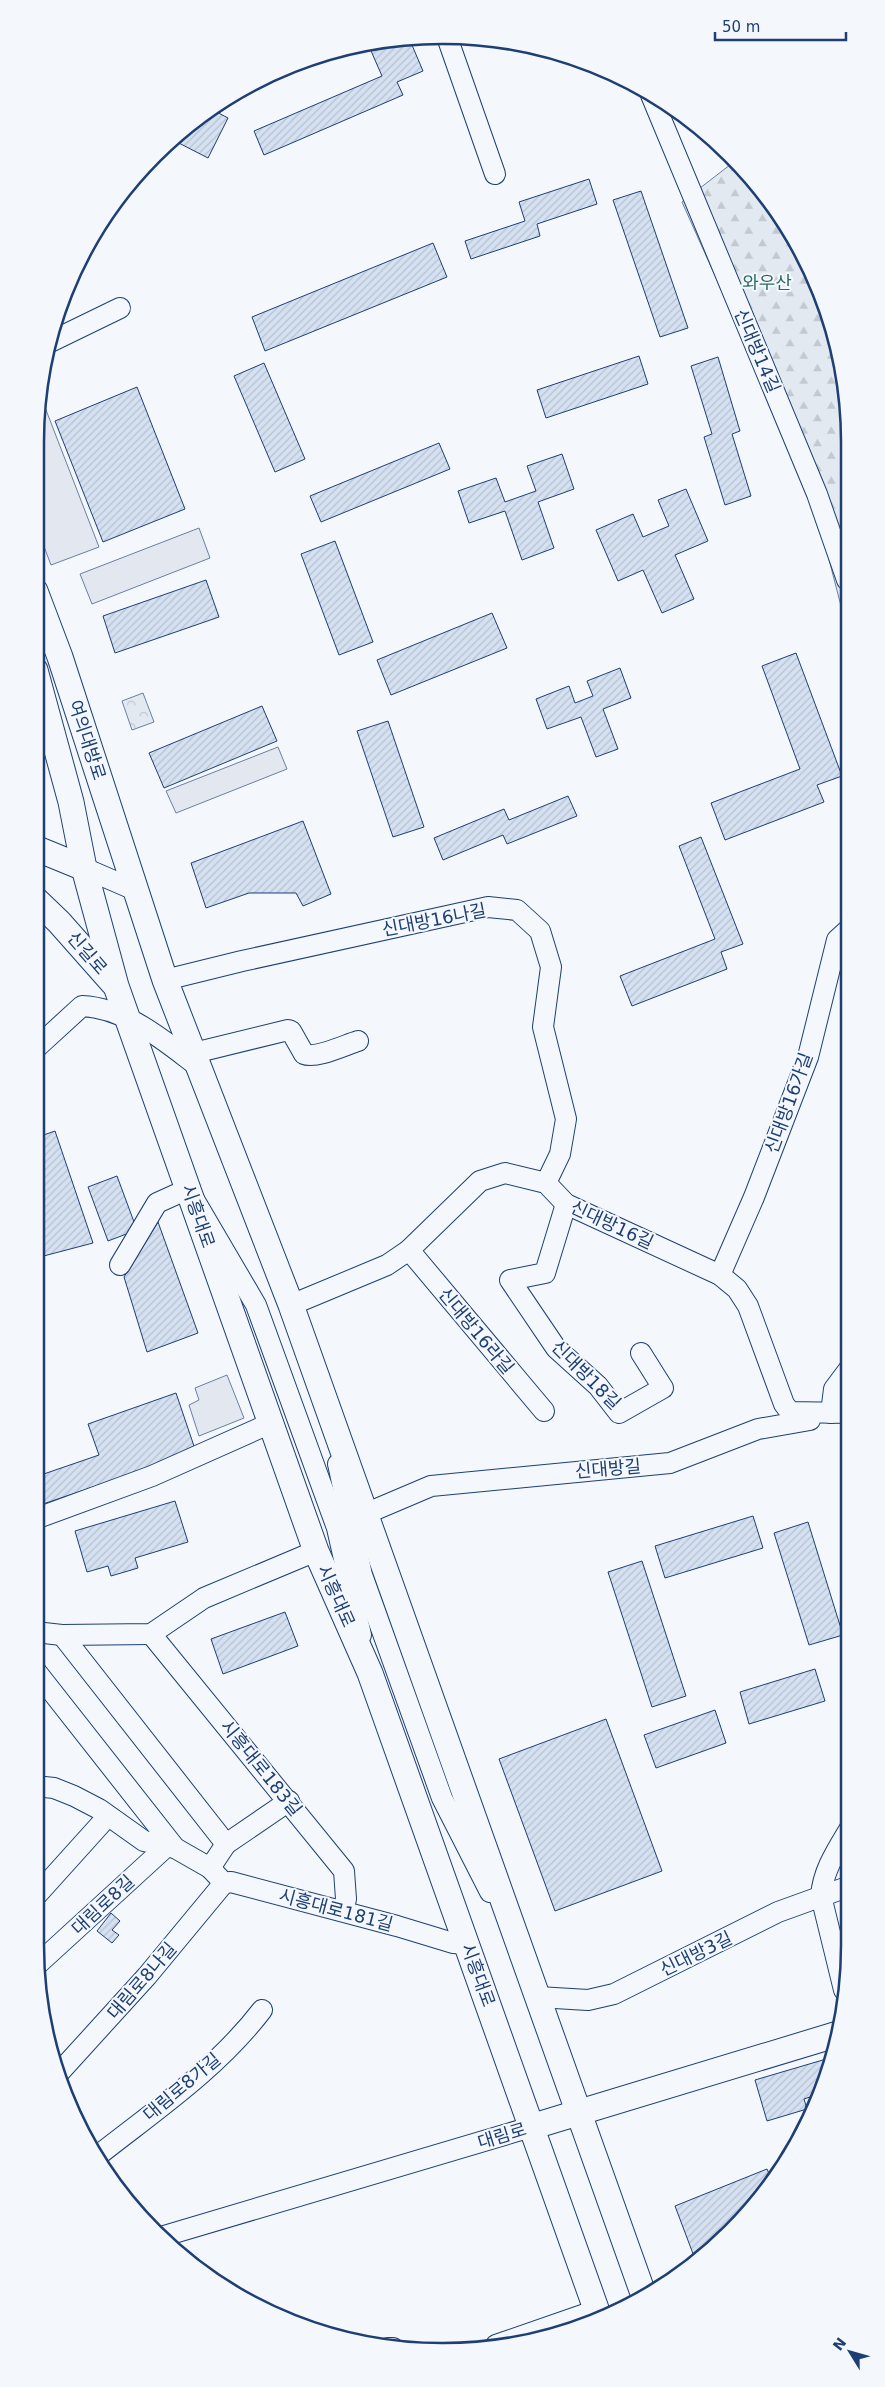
<svg xmlns="http://www.w3.org/2000/svg" width="885" height="2387" font-family="'DejaVu Sans','Noto Sans KR',sans-serif">
<defs>
<pattern id="forest-firs" width="22" height="20" patternUnits="userSpaceOnUse" patternTransform="scale(1.25)"><rect width="22" height="20" fill="#e3e9f0"/><path d="M5 1l3.5 6h-7zM16 11l3.5 6h-7z" fill="#c2c9d1"/></pattern>
<pattern id="park-crowns" width="20" height="18" patternUnits="userSpaceOnUse" patternTransform="scale(1.25)"><rect width="20" height="18" fill="#e3e9f0"/><path d="M2 6a3 3 0 1 1 6 0M12 15a3 3 0 1 1 6 0" fill="none" stroke="#c2c9d1"/></pattern>
<pattern id="building-hatch" width="6" height="6" patternUnits="userSpaceOnUse" patternTransform="scale(1.25)"><rect width="6" height="6" fill="#d5e0f0"/><path d="M-1 1l2-2M0 6l6-6M5 7l2-2" fill="none" stroke="#b6c1d1"/></pattern>
</defs>
<rect width="100%" height="100%" fill="#f4f7fb"/>
<!-- forest -->
<polygon fill="url(#forest-firs)" stroke="#687fa3" points="735,161 749,174 808,263 846,389 847,629 811,490 682,202"/>
<!-- park -->
<polygon fill="url(#park-crowns)" stroke="#687fa3" points="143,693 154,722 132,730 122,701"/>
<!-- parking -->
<g fill="#e3e8f0" stroke="#687fa3">
<polygon points="41,397 99,547 51,565 35,523 35,443"/>
<polygon points="199,528 210,558 92,604 80,574"/>
<polygon points="278,747 287,769 176,813 166,791"/>
<polygon points="227,1375 244,1418 199,1436 189,1405 199,1400 195,1388"/>
</g>
<!-- building -->
<g fill="url(#building-hatch)" stroke="#1d3f73">
<polygon points="390,38 409,38 423,71 397,82 403,95 264,155 254,131 382,76 368,44"/>
<polygon points="211,109 228,118 208,158 171,139"/>
<polygon points="589,179 597,204 537,224 540,236 471,259 465,241 525,221 519,202"/>
<polygon points="641,191 688,328 660,337 613,200"/>
<polygon points="433,243 447,277 265,351 252,317"/>
<polygon points="639,356 648,384 546,418 537,390"/>
<polygon points="718,357 740,431 732,434 751,496 725,505 704,437 712,434 691,366"/>
<polygon points="264,363 305,459 275,472 234,376"/>
<polygon points="137,387 185,509 103,542 55,421"/>
<polygon points="439,443 450,469 321,522 310,496"/>
<polygon points="562,454 574,489 538,502 554,548 522,560 505,511 469,523 458,491 496,478 505,502 536,491 527,466"/>
<polygon points="686,489 708,541 675,555 694,599 662,613 643,570 618,581 596,530 633,514 643,537 669,526 658,500"/>
<polygon points="335,541 373,642 339,655 301,554"/>
<polygon points="206,580 219,617 115,653 103,616"/>
<polygon points="492,613 507,648 391,695 377,660"/>
<polygon points="796,653 842,776 817,785 824,802 725,840 711,803 800,769 762,666"/>
<polygon points="620,668 631,698 603,709 618,749 596,757 581,717 547,729 536,699 569,686 575,703 593,696 587,681"/>
<polygon points="262,706 277,741 164,788 149,753"/>
<polygon points="388,721 424,827 393,837 357,731"/>
<polygon points="568,796 577,816 507,844 503,835 443,860 434,838 504,809 509,820"/>
<polygon points="303,821 331,894 303,906 296,893 249,893 206,908 191,863"/>
<polygon points="701,837 743,944 721,952 727,969 632,1006 620,976 715,939 679,846"/>
<polygon points="55,1131 93,1243 36,1258 35,1138"/>
<polygon points="117,1176 137,1230 108,1241 88,1187"/>
<polygon points="158,1222 198,1333 147,1352 124,1277"/>
<polygon points="176,1393 196,1452 43,1504 35,1477 99,1455 88,1424"/>
<polygon points="175,1501 188,1542 135,1558 138,1568 111,1576 108,1566 87,1572 75,1531"/>
<polygon points="753,1516 763,1548 665,1578 655,1546"/>
<polygon points="808,1522 843,1635 809,1645 774,1533"/>
<polygon points="642,1561 686,1696 652,1707 608,1572"/>
<polygon points="285,1612 298,1646 223,1674 211,1639"/>
<polygon points="815,1669 825,1701 749,1724 740,1692"/>
<polygon points="715,1710 726,1743 656,1768 644,1735"/>
<polygon points="606,1719 662,1871 555,1911 499,1759"/>
<polygon points="111,1913 120,1921 112,1930 119,1935 112,1943 97,1931"/>
<polygon points="833,2057 819,2094 804,2099 807,2109 767,2121 755,2080"/>
<polygon points="767,2169 773,2182 766,2192 695,2259 675,2206"/>
</g>
<g fill="none" stroke-linecap="round" stroke-linejoin="round">
<defs>
<g id="minor">
<polyline points="447,37 495,174"/>
<polyline points="651,95 817,494 847,580"/>
<polyline points="48,343 120,308"/>
<polyline points="84,868 135,890"/>
<polyline points="165,980 242,961 488,907 517,910 540,931 551,967 543,1027 566,1119 560,1154 546,1183"/>
<path d="M35 1049 82 1006C127 1008 164 1041 199 1067"/>
<path d="M194 1053 288 1030 291 1031 304 1054C316 1059 345 1045 358 1041"/>
<polyline points="566,1204 545,1273 510,1280 556,1348 598,1386 619,1413 663,1388 641,1353"/>
<polyline points="409,1250 544,1411"/>
<polyline points="120,1265 157,1203 188,1189 256,1305 337,1528 361,1635"/>
<polyline points="720,1275 754,1197 808,1057 837,940 848,930"/>
<polyline points="291,1305 387,1265 409,1250 480,1181 505,1173 546,1183 566,1204 720,1275 737,1289 748,1306 784,1404 790,1412 849,1413"/>
<polyline points="831,1413 834,1389 849,1369"/>
<polyline points="338,1464 362,1575 442,1798 490,1892"/>
<polyline points="365,1514 431,1486 670,1463 758,1429 810,1420"/>
<polyline points="35,1519 152,1476 271,1423"/>
<polyline points="35,1632 62,1635 151,1634 204,1598 316,1551"/>
<polyline points="151,1634 344,1871 346,1899 343,1911"/>
<polyline points="62,1635 226,1844"/>
<polyline points="35,1670 175,1848"/>
<polyline points="35,1786 54,1788 74,1796 99,1809 144,1841 175,1848 210,1868 224,1883 231,1882 397,1926 453,1943 467,1944"/>
<polyline points="210,1868 226,1844 289,1801"/>
<polyline points="35,1897 108,1816"/>
<polyline points="38,1964 167,1846"/>
<path d="M844 1990 821 1896C823 1870 837 1850 850 1828"/>
<polyline points="538,1997 588,2000 614,1994 778,1912 850,1886"/>
<polyline points="57,2075 147,1976 224,1883"/>
<path d="M96 2157C153 2112 217 2069 262 2010"/>
<polyline points="164,2236 531,2127"/>
<polyline points="496,2345 597,2310"/>
<polyline points="388,2348 393,2348"/>
</g>
<g id="major">
<polyline points="35,591 60,657 165,980 291,1305 644,2296"/>
<polyline points="35,670 71,802 84,868 116,986 316,1551 370,1673 600,2320"/>
<polyline points="35,848 84,868"/>
<polyline points="35,899 59,922 113,983"/>
<polyline points="531,2127 838,2034"/>
</g>
</defs>
<!-- minor casing -->
<use href="#minor" stroke="#1d3f73" stroke-width="22"/>
<!-- major casing -->
<use href="#major" stroke="#1d3f73" stroke-width="27"/>
<!-- minor -->
<use href="#minor" stroke="#f4f7fb" stroke-width="20"/>
<!-- major -->
<use href="#major" stroke="#f4f7fb" stroke-width="25"/>
</g>
<g text-anchor="middle" stroke-width="4" stroke-linejoin="round" paint-order="stroke">
<!-- park labels -->
<g font-size="18" fill="#2c6c60" stroke="#f4f7fb">
<text x="767" y="289">와우산</text>
</g>
<!-- street labels -->
<g font-size="18" fill="#1d3f73" stroke="#f4f7fb">
<text transform="translate(757 351) rotate(67)" y="6">신대방14길</text>
<text transform="translate(87 740) rotate(72)" y="6">여의대방로</text>
<text transform="translate(434 920) rotate(-11)" y="6">신대방16나길</text>
<text transform="translate(87 953) rotate(49)" y="6">신길로</text>
<text transform="translate(789 1103) rotate(-70)" y="6">신대방16가길</text>
<text transform="translate(198 1216) rotate(71)" y="6">시흥대로</text>
<text transform="translate(612 1225) rotate(25)" y="6">신대방16길</text>
<text transform="translate(476 1331) rotate(50)" y="6">신대방16라길</text>
<text transform="translate(586 1375) rotate(45)" y="6">신대방18길</text>
<text transform="translate(608 1469) rotate(-5)" y="6">신대방길</text>
<text transform="translate(336 1596) rotate(66)" y="6">시흥대로</text>
<text transform="translate(261 1768) rotate(51)" y="6">시흥대로183길</text>
<text transform="translate(103 1905) rotate(-43)" y="6">대림로8길</text>
<text transform="translate(336 1910) rotate(15)" y="6">시흥대로181길</text>
<text transform="translate(696 1954) rotate(-26)" y="6">신대방3길</text>
<text transform="translate(478 1975) rotate(70)" y="6">시흥대로</text>
<text transform="translate(142 1981) rotate(-49)" y="6">대림로8나길</text>
<text transform="translate(182 2087) rotate(-40)" y="6">대림로8가길</text>
<text transform="translate(502 2136) rotate(-17)" y="6">대림로</text>
</g>
</g>
<!-- crop -->
<path d="M0 0H885V2387H0ZM442 44H443A398 398 0 0 1 841 442V1945A398 398 0 0 1 443 2343H442A398 398 0 0 1 44 1945V442A398 398 0 0 1 442 44Z" fill="#f4f7fb" fill-rule="evenodd"/>
<path fill="none" stroke="#1d3f73" stroke-width="2.5" d="M442 44H443A398 398 0 0 1 841 442V1945A398 398 0 0 1 443 2343H442A398 398 0 0 1 44 1945V442A398 398 0 0 1 442 44Z"/>
<!-- north arrow -->
<g transform="translate(850 2352) rotate(307)" stroke="#f4f7fb" stroke-width="4" paint-order="stroke">
<path d="M0-4L9 19L0 12L-9 19Z" fill="#1d3f73"/>
<text y="-8" font-size="14" font-weight="bold" text-anchor="middle" fill="#1d3f73">N</text>
</g>
<!-- scale -->
<path d="M715 32v8h131v-8" fill="none" stroke="#1d3f73" stroke-width="2.5"/>
<text x="722" y="32" font-size="15" fill="#1d3f73" stroke="#f4f7fb" stroke-width="4" paint-order="stroke">50 m</text>
</svg>
